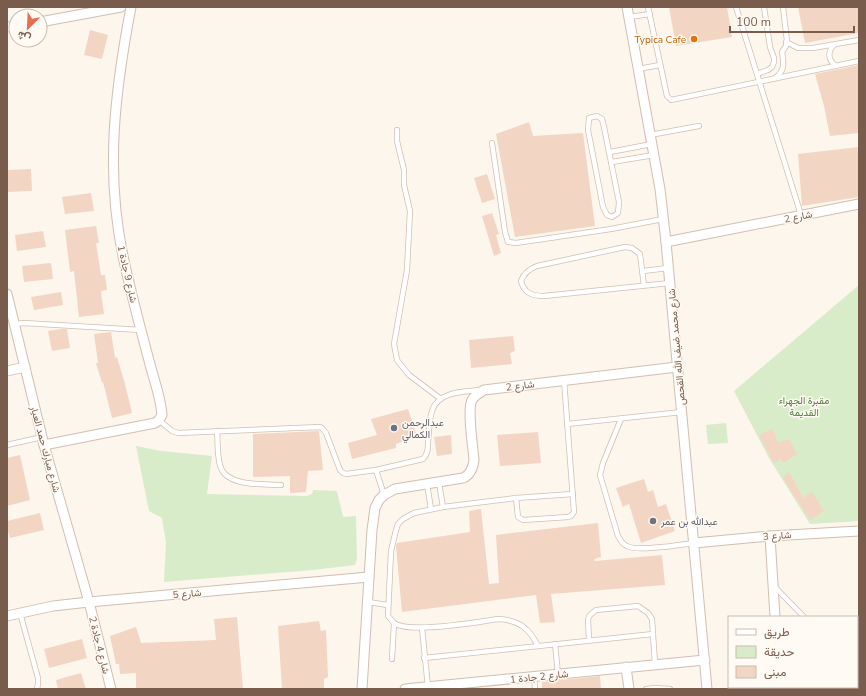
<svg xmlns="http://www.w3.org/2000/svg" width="866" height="696" font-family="'Nunito Sans',Vazirmatn,sans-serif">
<rect width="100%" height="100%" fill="#fdf6ec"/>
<!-- green -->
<g fill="#d8ecc9">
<polygon points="859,285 859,521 810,524 769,458 734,391"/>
<polygon points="726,423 728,443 708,444 706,425"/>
<polygon points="136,446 161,451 212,456 207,494 307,496 312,494 313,490 337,491 343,517 356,516 357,559 355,565 313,570 164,582 166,543 162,518 149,511"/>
</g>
<!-- building -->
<g fill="#f3d5c3">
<polygon points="669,7 727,7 732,37 676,46"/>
<polygon points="798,7 859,7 859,33 805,43"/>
<polygon points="90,30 108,35 102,59 84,55"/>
<polygon points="859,65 859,133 830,136 824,106 815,74"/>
<polygon points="529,122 533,136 583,133 595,226 515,237 496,134"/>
<polygon points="859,147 859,197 802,206 798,154"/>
<polygon points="31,169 32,191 7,192 7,170"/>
<polygon points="487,174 495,199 482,203 474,178"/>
<polygon points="91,193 94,211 65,214 62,197"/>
<polygon points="492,213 499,234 496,235 501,253 494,256 482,216"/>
<polygon points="96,226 99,243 96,243 101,275 105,275 107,290 101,291 104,314 79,317 74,271 70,272 65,230"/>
<polygon points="43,231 46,247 17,251 15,235"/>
<polygon points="51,263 53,279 24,282 22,266"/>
<polygon points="61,292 63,305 34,310 31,297"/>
<polygon points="61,329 67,329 70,348 52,351 48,331"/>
<polygon points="111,332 115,358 117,357 125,384 132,413 112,418 103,382 102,383 96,363 98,363 94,334"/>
<polygon points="513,336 515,351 510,353 512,364 471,368 469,340"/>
<polygon points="408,409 417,436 396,444 396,448 352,459 348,443 377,435 371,419"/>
<polygon points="773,429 778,443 789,439 797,454 783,463 781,459 774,463 759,435"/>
<polygon points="319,431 323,470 308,471 306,492 290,493 290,476 253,477 253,434"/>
<polygon points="538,432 541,463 500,466 497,435"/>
<polygon points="451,435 452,454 437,456 434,437"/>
<polygon points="20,455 30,500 7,506 7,458"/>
<polygon points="789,472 803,498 812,492 824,511 810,520 783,478"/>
<polygon points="644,479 648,492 653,490 658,507 666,504 675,531 641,543 629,504 623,507 616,488"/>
<polygon points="481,509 489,584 499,583 496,535 598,523 601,557 594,559 595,561 662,555 665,585 551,594 555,622 540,623 536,595 402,612 396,546 397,543 470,532 469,511"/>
<polygon points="40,513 44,530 10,538 7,528 7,521"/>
<polygon points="237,617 243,689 136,689 136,673 120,674 119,664 116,664 110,636 136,627 141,643 216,640 214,619"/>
<polygon points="319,621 321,631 326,630 328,677 324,679 324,689 282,689 278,626"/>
<polygon points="82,639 87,658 49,668 44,649"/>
<polygon points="81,673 86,689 58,689 56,680"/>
<polygon points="600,676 601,689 542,689 542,682"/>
</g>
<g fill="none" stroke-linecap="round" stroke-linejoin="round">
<defs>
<g id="service">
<polyline points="648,7 667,96 671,100 859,61"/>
<polyline points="736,7 801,215"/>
<polyline points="629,17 650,14"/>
<polyline points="786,42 798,48 813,48 859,40"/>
<path d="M834 45C827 52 828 60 836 66"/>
<polyline points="638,69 660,65"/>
<polyline points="757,74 768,70 772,67 774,62 774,58 770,47 764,7"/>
<path d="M775 78C785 71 784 63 782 52L786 46 787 41 783 7"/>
<polygon points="597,116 602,119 604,127 619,202 618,213 612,217 607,215 603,207 588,130 589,118"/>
<polyline points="397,130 397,141 404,170 404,185 410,211 407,270 394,344 397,360 409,375 441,399"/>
<polyline points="650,135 699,126"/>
<polyline points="492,143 505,232 508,242 516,243 611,229 663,219"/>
<polyline points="610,152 652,144"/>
<polyline points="612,162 654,155"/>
<polyline points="643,271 668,268"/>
<path d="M644 286 640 254 632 248 625 247 537 266C529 269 524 273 521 281 524 293 532 296 544 296L670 283"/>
<polyline points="15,324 24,323 141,330"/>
<path d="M621 419 603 463 600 475 618 536C621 541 623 545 629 547 642 551 680 545 694 543"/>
<path d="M159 420 172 431 178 433 320 427 322 428 326 433 340 470 343 473 346 474 376 470 423 459C428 454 428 448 428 442 429 432 429 421 432 411 438 391 464 392 480 390"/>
<polyline points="567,424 682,412"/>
<path d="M217 431C218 442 217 455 220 465 225 487 263 484 281 485"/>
<polyline points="7,445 42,437"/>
<polyline points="376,470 384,495"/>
<polyline points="439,483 443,507"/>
<polyline points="427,484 431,509"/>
<polyline points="516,498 518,517 523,520 568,517 571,516 574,512 564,380"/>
<polyline points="774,586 804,617"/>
<polyline points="368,602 388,605"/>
<polyline points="20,613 38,678 38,684 37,689"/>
<polyline points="422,628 428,687"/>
<polyline points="589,640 588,619 590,615 596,610 638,606 648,613 652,619 655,664"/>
<polyline points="555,644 558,674"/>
<path d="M538 646C529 628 519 620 498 619 478 622 409 634 394 623 392 621 390 618 388 616L391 551 396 530 398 524 403 519 414 513 443 507 516 498 573 494"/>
<polyline points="424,658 653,634"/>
<polyline points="392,659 394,623"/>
<polyline points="857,665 859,667"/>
<polyline points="534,676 535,689"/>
<polyline points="646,689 655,688 670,689"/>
</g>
<g id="minor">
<polyline points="627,7 660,189 666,242 707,689"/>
<polyline points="40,22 121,7"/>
<polyline points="7,27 16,26"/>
<polyline points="666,242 859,204"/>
<polyline points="7,294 44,445 89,602 111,689"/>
<polyline points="7,371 25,367"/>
<path d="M44 445 155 423 159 420 162 415C161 399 155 383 151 368 141 331 131 294 123 256 105 171 115 91 131 7"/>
<polyline points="770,536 775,617"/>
<polyline points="694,543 770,536 859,531"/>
<polyline points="7,616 53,606 89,602 369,577"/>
<polyline points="626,667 629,689"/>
<polyline points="780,687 780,689"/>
<path d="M362 689 372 530 375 508 379 500 384 495 395 489 463 478C470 475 473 468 474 460 473 448 467 409 472 400 475 395 479 393 484 390L677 367"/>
<polyline points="405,689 705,660"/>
</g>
</defs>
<!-- service casing -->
<use href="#service" stroke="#d1beb0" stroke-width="6"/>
<!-- minor casing -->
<use href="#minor" stroke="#d1beb0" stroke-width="11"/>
<!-- service -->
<use href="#service" stroke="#fff" stroke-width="4.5"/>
<!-- minor -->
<use href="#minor" stroke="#fff" stroke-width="9"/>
</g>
<!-- markers -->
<circle fill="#e8710a" stroke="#fffaf3" stroke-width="1.5" cx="694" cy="39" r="4"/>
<g fill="#6b7280" stroke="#fffaf3" stroke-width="1.5">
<circle cx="394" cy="428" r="4"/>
<circle cx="653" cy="521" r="4"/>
</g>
<g text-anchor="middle" stroke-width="3" stroke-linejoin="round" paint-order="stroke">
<!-- food labels -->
<g font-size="10" fill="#c56008" stroke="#fffaf3" text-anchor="end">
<text x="686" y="43">Typica Cafe</text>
</g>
<!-- street labels -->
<g font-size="10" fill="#7a5c4d" stroke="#fffaf3">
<text transform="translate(798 216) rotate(-11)" y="4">شارع 2</text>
<text transform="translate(128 274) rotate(77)" y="4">شارع 9 جادة 1</text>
<text transform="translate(676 347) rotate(-95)" y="4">شارع محمد ضيف الله القحص</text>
<text transform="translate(520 385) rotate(-7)" y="4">شارع 2</text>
<text transform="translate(46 449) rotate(75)" y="4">شارع مبارك حمد العيار</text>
<text transform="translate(777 535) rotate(-4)" y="4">شارع 3</text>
<text transform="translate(187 593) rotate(-5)" y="4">شارع 5</text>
<text transform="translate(100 645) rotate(76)" y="4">شارع 4 جادة 2</text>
<text transform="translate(539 676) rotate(-6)" y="4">شارع 2 جادة 1</text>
</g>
<!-- park labels -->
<g font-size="10" fill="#537a41" stroke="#fffaf3">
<text x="804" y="404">مقبرة الجهراء<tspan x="804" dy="12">القديمة</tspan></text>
</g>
<!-- worship labels -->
<g font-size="10" fill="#5b616d" stroke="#fffaf3" text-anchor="start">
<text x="402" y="426">عبدالرحمن<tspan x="402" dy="12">الكمالي</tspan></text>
<text x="661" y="525">عبدالله بن عمر</text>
</g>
</g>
<!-- border -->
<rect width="866" height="696" fill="none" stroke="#7a5c4d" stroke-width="16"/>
<!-- legend -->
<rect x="728" y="616" width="130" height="72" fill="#fffaf3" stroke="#cabbb1"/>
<rect x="736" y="629" width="20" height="6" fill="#ffffff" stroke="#cabbb1"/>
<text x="764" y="636" font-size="12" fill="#7a5c4d">طريق</text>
<rect x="736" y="646" width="20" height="12" fill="#d8ecc9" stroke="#cabbb1"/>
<text x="764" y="656" font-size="12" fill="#7a5c4d">حديقة</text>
<rect x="736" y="666" width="20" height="12" fill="#f3d5c3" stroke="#cabbb1"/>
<text x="764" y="676" font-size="12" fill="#7a5c4d">مبنى</text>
<!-- north arrow -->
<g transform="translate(28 28) rotate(204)"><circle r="19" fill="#fffaf3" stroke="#cabbb1"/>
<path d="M0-3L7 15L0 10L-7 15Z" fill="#e76f51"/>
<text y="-6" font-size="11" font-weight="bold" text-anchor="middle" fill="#7a5c4d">ش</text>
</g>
<!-- scale -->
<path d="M730 26v6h124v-6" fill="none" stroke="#7a5c4d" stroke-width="2"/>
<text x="736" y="26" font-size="12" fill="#7a5c4d" stroke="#fffaf3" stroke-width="3" paint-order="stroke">100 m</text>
</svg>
